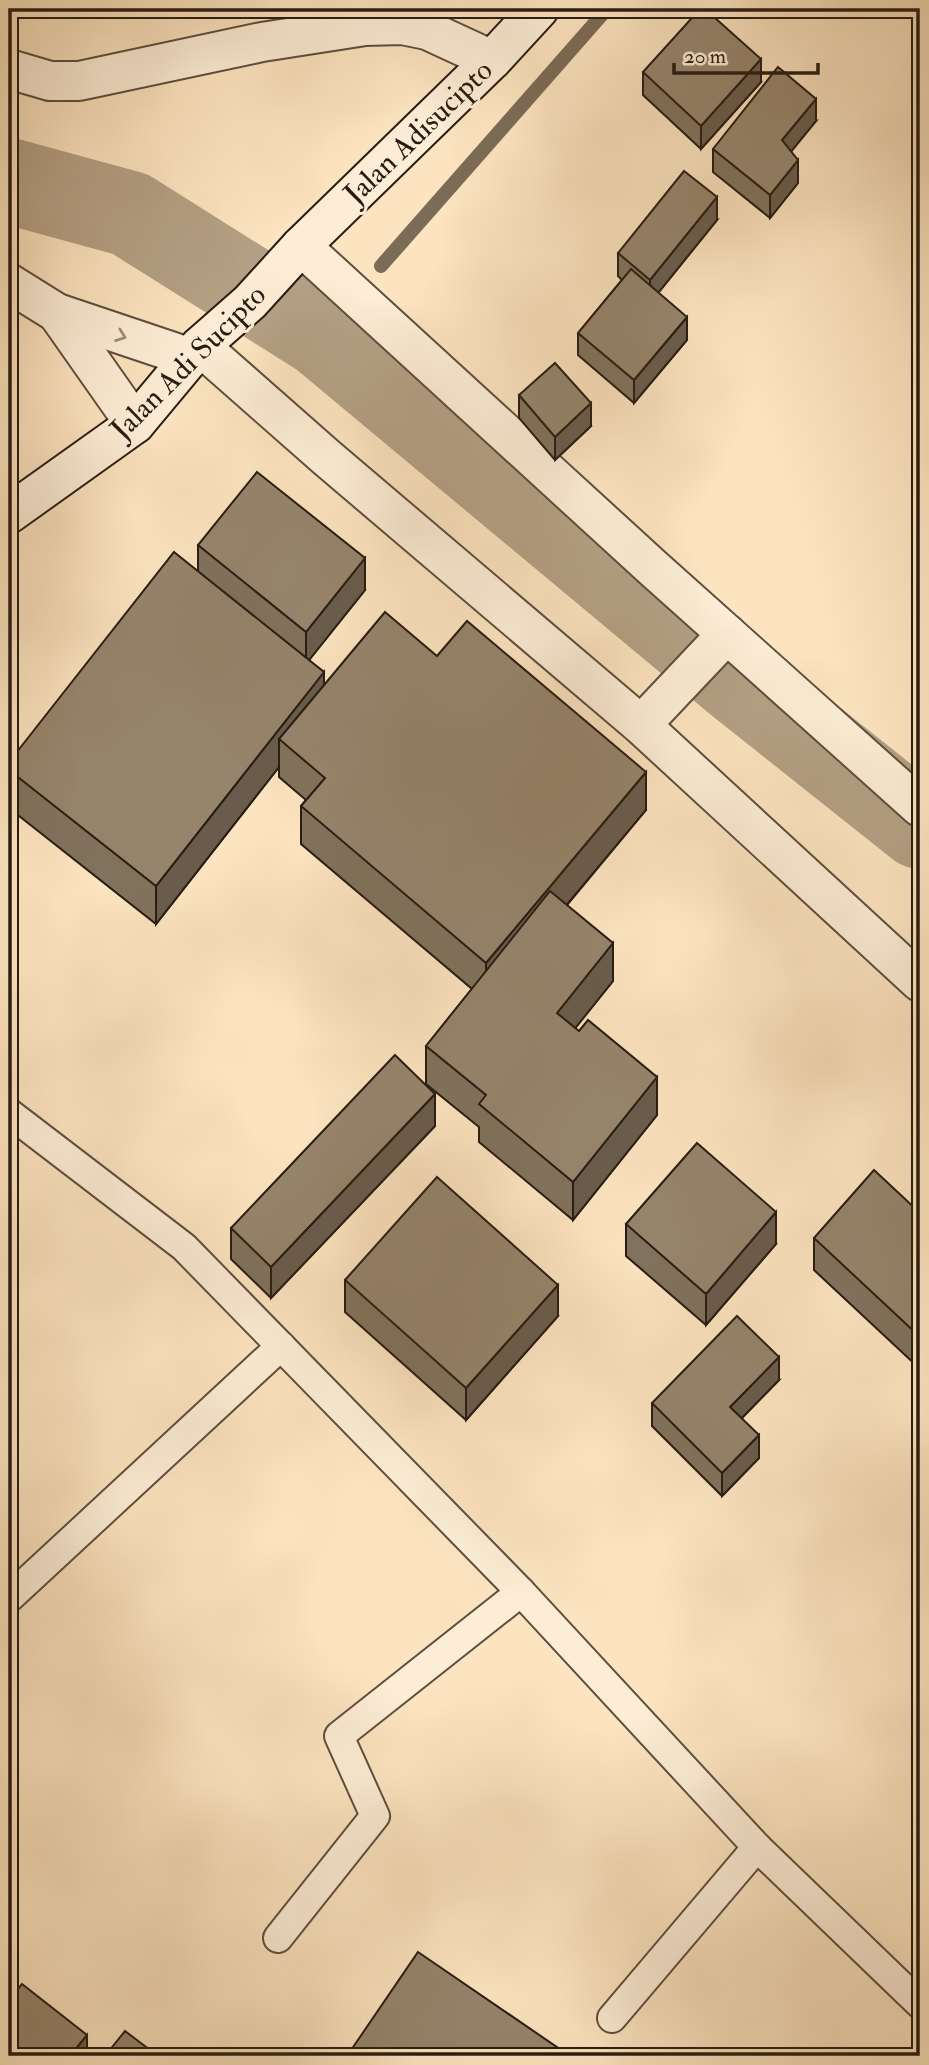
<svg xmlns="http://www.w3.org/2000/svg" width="929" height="2065" font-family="'IM FELL Double Pica',serif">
<rect width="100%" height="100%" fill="#fce4c0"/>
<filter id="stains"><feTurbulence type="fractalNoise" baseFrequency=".00286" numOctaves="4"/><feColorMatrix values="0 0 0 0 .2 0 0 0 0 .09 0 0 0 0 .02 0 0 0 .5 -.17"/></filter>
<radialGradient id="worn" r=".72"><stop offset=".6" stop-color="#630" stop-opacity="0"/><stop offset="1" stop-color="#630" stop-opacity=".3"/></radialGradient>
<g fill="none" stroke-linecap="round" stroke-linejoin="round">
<!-- stream -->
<g stroke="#7c6b56" stroke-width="14">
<polyline points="381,266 607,9"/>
<polyline points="321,334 328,325"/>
</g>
<!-- river -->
<polyline stroke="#b4a084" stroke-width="86" points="9,181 130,214 321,334 735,679 920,826"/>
<defs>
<g id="service">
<polyline points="9,1113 184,1247 521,1592 757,1847 920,2004"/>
<polyline points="9,1598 281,1346"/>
<polyline points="278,1938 375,1816 339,1736 521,1592"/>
<polyline points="612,2018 757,1847"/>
</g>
<g id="minor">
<polyline points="9,69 50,81 79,81 262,42 365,26 402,25 427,30 492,60"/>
<polyline points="301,246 653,568 920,807"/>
<polyline points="200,346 326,457 641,725 920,982"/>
<polyline points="641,725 727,634"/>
</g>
<g id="tertiary">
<polyline points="9,283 57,313 191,358"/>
<polyline points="57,313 135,424"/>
</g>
<polyline id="secondary" points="9,514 135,424 200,346 250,302 301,246 492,60 539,9"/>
</defs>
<!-- service casing -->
<use href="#service" stroke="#5d4e3d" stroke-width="32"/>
<!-- minor casing -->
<use href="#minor" stroke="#5d4e3d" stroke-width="42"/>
<!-- tertiary casing -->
<use href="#tertiary" stroke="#5d4e3d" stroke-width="42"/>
<!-- secondary casing -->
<use href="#secondary" stroke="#281c11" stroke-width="42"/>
<!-- service -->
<use href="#service" stroke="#fdedd6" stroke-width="28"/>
<!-- minor -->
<use href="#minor" stroke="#fdedd6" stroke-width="38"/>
<!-- tertiary -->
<use href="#tertiary" stroke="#fdedd6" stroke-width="38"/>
<!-- secondary -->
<use href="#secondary" stroke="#fdedd6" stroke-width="38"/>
</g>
<!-- wall -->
<g fill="#81725d" stroke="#281c11" stroke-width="2">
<polygon points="643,72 761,82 701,149 643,95"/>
<polygon points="816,121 791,151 798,183 770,218 713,172 713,149"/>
<polygon points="717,220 658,293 687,340 634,403 578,355 578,333 622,280 618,276 618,253"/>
<polygon points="519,395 591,426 555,460 519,418"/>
<polygon points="198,545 365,590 309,660 324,685 437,656 646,810 567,905 613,981 575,1028 657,1115 573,1220 479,1142 479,1127 426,1084 426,1046 472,989 301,844 301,806 306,800 279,777 279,767 156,924 9,808 9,762 198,571"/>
<polygon points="435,1126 271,1298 231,1259 231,1228"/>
<polygon points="920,1213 920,1369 814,1270 814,1238"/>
<polygon points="626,1224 776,1244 706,1325 626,1256"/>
<polygon points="345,1280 558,1316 466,1420 345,1312"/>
<polygon points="779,1380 742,1418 759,1458 722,1496 652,1426 652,1403"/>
</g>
<!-- shaded-wall -->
<g fill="#695c4c" stroke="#281c11" stroke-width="2">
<polygon points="761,59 761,82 701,149 701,126"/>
<polygon points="816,99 816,121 782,163 782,140"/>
<polygon points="798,160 798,183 770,218 770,195"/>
<polygon points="717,197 717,220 650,303 650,280"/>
<polygon points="687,317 687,340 634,403 634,380"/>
<polygon points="591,403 591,426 555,460 555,437"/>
<polygon points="365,558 365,590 306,664 306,632"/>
<polygon points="324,672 324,709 279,739 279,767 156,924 156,886"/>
<polygon points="646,772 646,810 486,1001 486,963"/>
<polygon points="613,943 613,981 557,1051 557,1013"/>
<polygon points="657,1077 657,1115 573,1220 573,1182"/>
<polygon points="435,1094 435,1126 271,1298 271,1267"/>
<polygon points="776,1212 776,1244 706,1325 706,1294"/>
<polygon points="558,1285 558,1316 466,1420 466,1388"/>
<polygon points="779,1357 779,1380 730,1430 730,1407"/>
<polygon points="759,1435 759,1458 722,1496 722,1473"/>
<polygon points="87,2035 87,2056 70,2056"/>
</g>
<!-- building -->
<g fill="#96846c" stroke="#281c11" stroke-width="2">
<polygon points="700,9 705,9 761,59 701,126 643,72"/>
<polygon points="778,67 816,99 782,140 798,160 770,195 713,149"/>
<polygon points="684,171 717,197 650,280 618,253"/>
<polygon points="631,269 687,317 634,380 578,333"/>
<polygon points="555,363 591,403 555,437 519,395"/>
<polygon points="257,472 365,558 306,632 198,545"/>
<polygon points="174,552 324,672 156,886 9,770 9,762"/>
<polygon points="385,612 437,656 467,621 646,772 486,963 301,806 325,778 279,739"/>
<polygon points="550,891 613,943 557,1013 579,1031 588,1020 657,1077 573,1182 479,1104 486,1095 426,1046"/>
<polygon points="395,1055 435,1094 271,1267 231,1228"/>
<polygon points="697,1143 776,1212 706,1294 626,1224"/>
<polygon points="874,1170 920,1213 920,1337 814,1238"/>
<polygon points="437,1177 558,1285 466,1388 345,1280"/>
<polygon points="737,1316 779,1357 730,1407 759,1435 722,1473 652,1403"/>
<polygon points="418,1952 570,2056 347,2056"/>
<polygon points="22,1984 87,2035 70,2056 9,2056 9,2001"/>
<polygon points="125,2031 158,2056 105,2056"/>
</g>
<!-- one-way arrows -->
<defs><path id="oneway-chevron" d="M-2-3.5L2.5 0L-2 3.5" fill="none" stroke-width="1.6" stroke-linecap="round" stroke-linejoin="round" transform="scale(1.75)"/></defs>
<use stroke="#9d8f7d" href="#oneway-chevron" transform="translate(121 336) rotate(20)"/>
<g text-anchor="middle" stroke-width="6" stroke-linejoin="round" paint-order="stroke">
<!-- street labels -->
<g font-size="30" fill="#281c11" stroke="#fdedd6">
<text transform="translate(418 132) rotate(-44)" y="10">Jalan Adisucipto</text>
<text transform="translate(188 362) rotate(-45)" y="10">Jalan Adi Sucipto</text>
</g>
</g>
<!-- margin -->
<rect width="929" height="2065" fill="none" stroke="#fce4c0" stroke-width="35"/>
<rect x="10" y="10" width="908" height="2044" fill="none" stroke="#281c11" stroke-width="3.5"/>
<rect x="18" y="18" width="894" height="2030" fill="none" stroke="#281c11" stroke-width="2"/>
<!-- scale -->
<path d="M674 63v10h144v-10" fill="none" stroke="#281c11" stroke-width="3.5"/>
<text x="684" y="63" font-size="21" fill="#281c11" stroke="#fdedd6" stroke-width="5" paint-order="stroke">20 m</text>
<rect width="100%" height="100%" filter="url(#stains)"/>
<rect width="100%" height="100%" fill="url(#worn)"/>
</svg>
